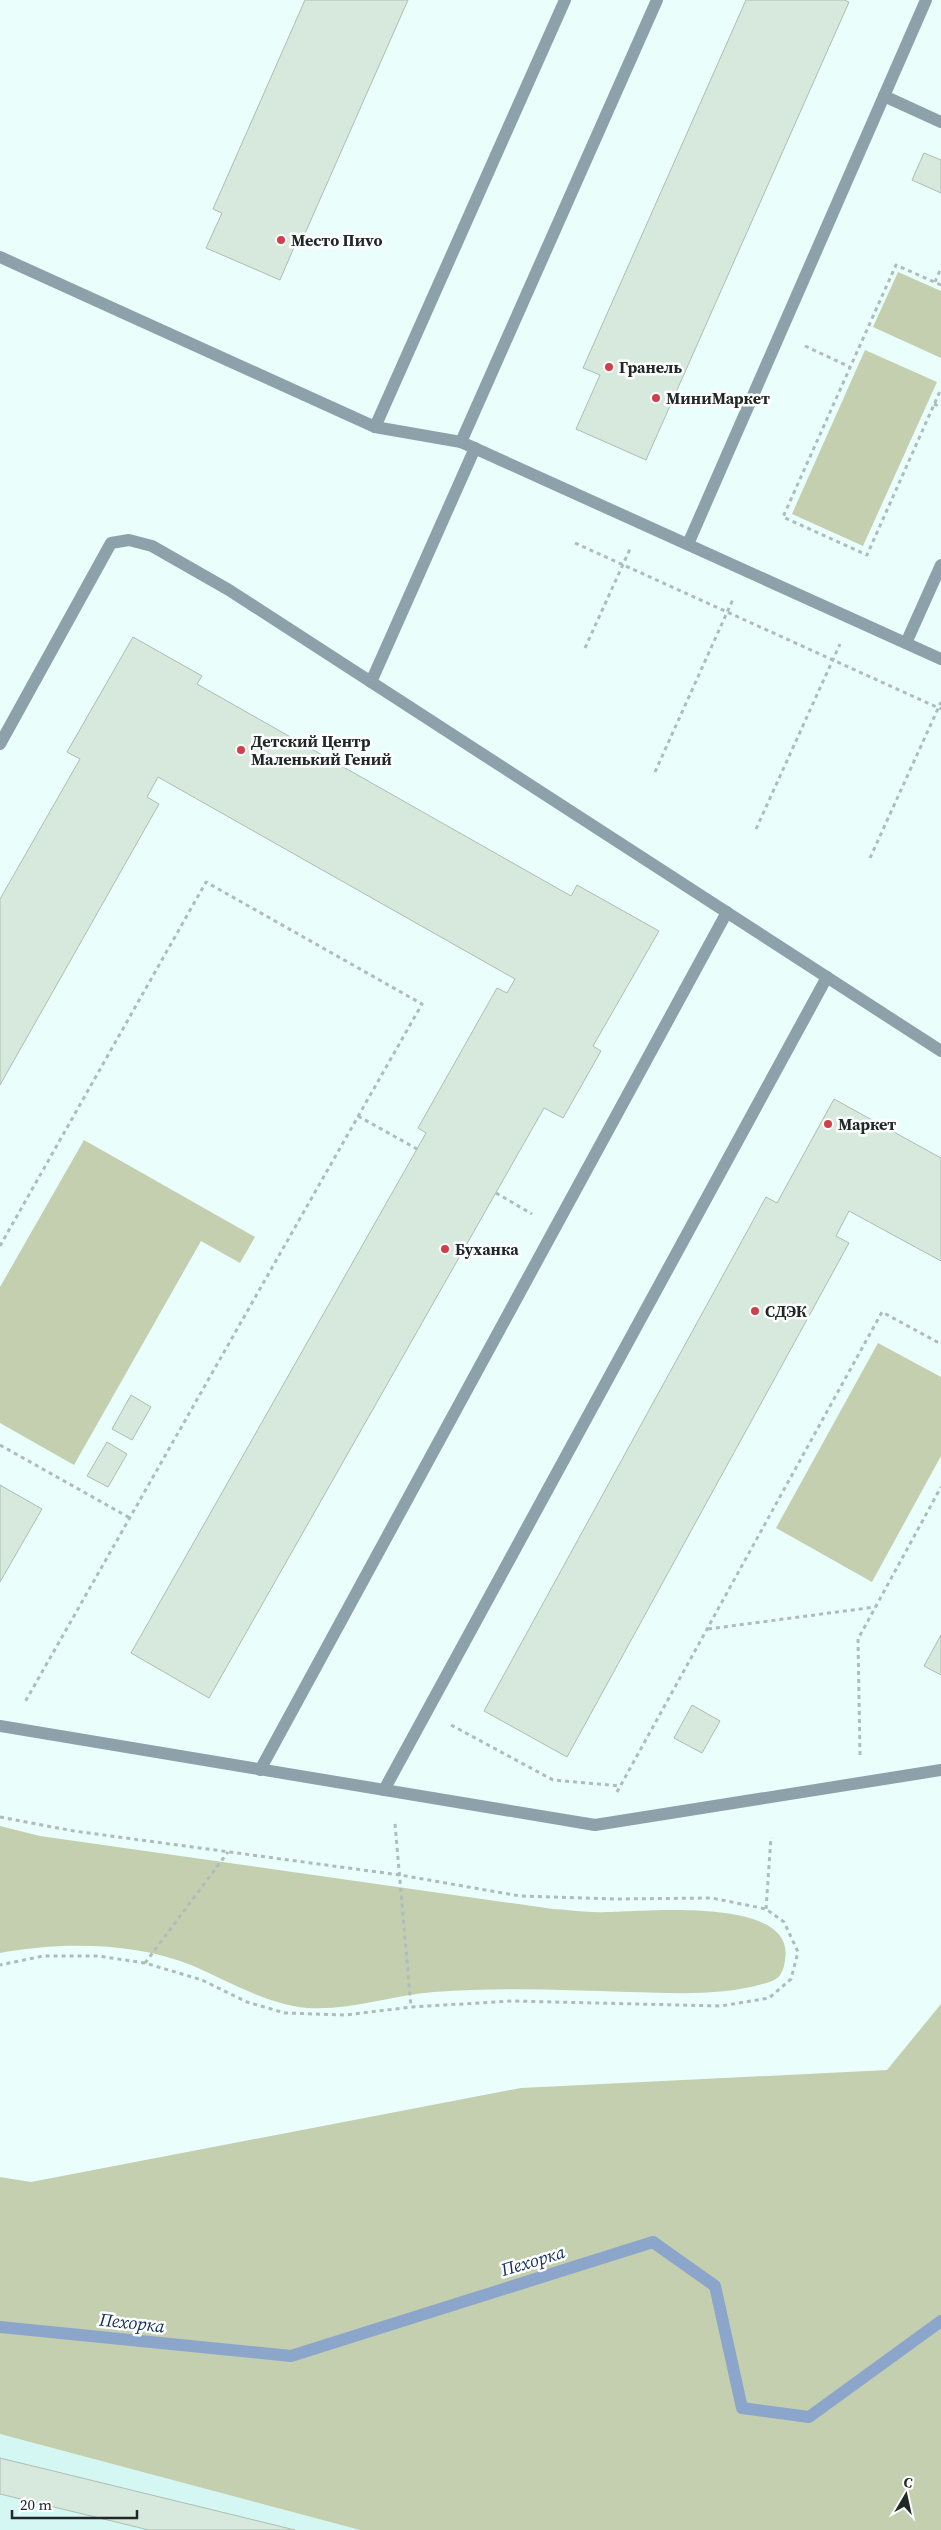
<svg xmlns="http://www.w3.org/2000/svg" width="941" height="2530" font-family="'Source Serif 4',serif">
<rect width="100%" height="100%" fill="#eafefc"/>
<!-- built -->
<polygon fill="#d5f7f4" points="0,2434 360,2530 0,2530"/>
<!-- green -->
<g fill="#c4cfaf">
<polygon points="898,272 941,291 941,358 873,327"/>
<polygon points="865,350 937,382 863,546 792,514"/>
<polygon points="84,1140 255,1237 240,1263 201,1241 74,1465 0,1423 0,1287"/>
<polygon points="878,1343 941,1377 941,1456 872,1582 776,1528"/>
<path d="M0 1826 40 1836 553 1909C571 1910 589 1913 607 1912 642 1912 797 1895 785 1960 784 1969 781 1978 772 1981 726 1997 676 1993 628 1992 564 1990 499 1987 434 1992 392 1995 349 2011 307 2008 265 2004 229 1981 191 1965 133 1942 60 1942 0 1953Z"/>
<polygon points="941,2004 941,2530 360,2530 0,2434 0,2177 31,2182 521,2088 887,2070"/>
</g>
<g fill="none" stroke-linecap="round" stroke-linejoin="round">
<!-- stream -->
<polyline stroke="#8ca5ca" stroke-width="12" points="0,2327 291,2356 653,2242 715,2286 742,2408 809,2417 941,2321"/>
</g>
<!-- building -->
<g fill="#d7e9dd" stroke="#acbeb1">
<polygon points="305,0 408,0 299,247 295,245 280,280 206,248 222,213 213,209"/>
<polygon points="746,0 844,0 849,2 646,460 576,429 600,375 583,368"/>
<polygon points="924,153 941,160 941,193 912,180"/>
<polygon points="133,637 202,676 197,684 571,896 577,885 659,931 593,1046 601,1051 563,1118 544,1108 209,1698 131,1653 417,1149 426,1133 418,1128 497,988 507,993 515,979 158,777 147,797 159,804 0,1085 0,899 80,759 67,752"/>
<polygon points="834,1099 941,1158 941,1261 849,1211 836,1236 849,1243 567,1757 484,1711 766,1197 777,1203"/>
<polygon points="131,1395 151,1407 132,1440 112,1429"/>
<polygon points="107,1442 127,1454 108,1487 87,1476"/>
<polygon points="0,1485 42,1509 0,1582"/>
<polygon points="941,1635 941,1675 924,1666"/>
<polygon points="692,1705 720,1721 702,1753 674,1738"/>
<polygon points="0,2458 295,2530 149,2530 0,2494"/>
</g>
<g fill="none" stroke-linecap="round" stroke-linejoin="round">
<!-- path -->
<g stroke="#adbdbc" stroke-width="3" stroke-dasharray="4 4" stroke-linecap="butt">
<polyline points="935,282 941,268"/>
<polyline points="941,285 896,265 783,517 867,555 941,389"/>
<polyline points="805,346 850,367"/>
<polyline points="934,404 941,407"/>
<polyline points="575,543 941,709"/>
<polyline points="585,648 630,549"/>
<polyline points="655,772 734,597"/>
<polyline points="756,829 840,644"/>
<polyline points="870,858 941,702"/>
<polyline points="358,1116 417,1149"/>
<polyline points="496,1193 532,1214"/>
<polyline points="0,1246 206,882 422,1004 25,1702"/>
<polyline points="0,1445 130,1518"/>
<polyline points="708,1629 875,1607"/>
<polyline points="451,1725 553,1780 621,1786"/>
<polyline points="860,1755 858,1639 941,1487"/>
<polyline points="617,1792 882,1312 941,1344"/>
<polyline points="0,1817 74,1831 400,1875 520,1896 614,1899 712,1898 766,1909 784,1922 798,1952 791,1979 769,1998 721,2006 512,2001 411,2007 346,2015 285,2013 247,2002 202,1980 145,1963 98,1956 43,1956 0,1965"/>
<polyline points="395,1824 411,2007"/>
<polyline points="766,1909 771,1837"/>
<polyline points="145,1963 228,1852"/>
</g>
<!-- minor -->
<g stroke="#8ca1aa" stroke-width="12">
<polyline points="657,0 461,442 941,659"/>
<polyline points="884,96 941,122"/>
<polyline points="0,257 375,427 461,442"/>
<polyline points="375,427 565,0"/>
<polyline points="688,544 926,0"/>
<polyline points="906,643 941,565"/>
<polyline points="371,682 475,448"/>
<polyline points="0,744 111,543 129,540 152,546 229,590 941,1051"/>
<polyline points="0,1726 595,1825 941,1770"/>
<polyline points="260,1770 727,912"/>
<polyline points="384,1790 827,977"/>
</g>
</g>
<!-- markers -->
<g fill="#cf3f4c" stroke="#fff" stroke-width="2">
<circle cx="281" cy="240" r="5"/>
<circle cx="609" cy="367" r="5"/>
<circle cx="656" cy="398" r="5"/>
<circle cx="241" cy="750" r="5"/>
<circle cx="828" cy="1124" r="5"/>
<circle cx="445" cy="1249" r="5"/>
<circle cx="755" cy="1311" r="5"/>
</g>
<g text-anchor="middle" stroke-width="5" stroke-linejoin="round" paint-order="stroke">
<!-- poi labels -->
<g font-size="16" font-weight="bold" fill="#202928" stroke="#fff" text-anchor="start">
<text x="291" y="246">Место Пиvо</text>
<text x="619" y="373">Гранель</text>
<text x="666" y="404">МиниМаркет</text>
<text x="251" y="747">Детский Центр<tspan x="251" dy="18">Маленький Гений</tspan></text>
<text x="838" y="1130">Маркет</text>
<text x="455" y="1255">Буханка</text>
<text x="765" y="1317">СДЭК</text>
</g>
<!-- water labels -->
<g font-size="18" font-style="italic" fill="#113160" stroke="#fff">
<text transform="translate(533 2261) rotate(-17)" y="6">Пехорка</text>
<text transform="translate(132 2323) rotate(6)" y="6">Пехорка</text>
</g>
</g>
<!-- north arrow -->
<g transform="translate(906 2495) rotate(9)" stroke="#ffffff" stroke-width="4" paint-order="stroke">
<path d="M0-4L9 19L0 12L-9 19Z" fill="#202928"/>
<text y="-8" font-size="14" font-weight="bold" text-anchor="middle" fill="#202928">С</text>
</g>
<!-- scale -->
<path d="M12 2510v8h125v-8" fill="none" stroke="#202928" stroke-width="2.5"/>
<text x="20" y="2510" font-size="15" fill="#202928" stroke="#ffffff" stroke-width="4" paint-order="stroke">20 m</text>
</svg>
